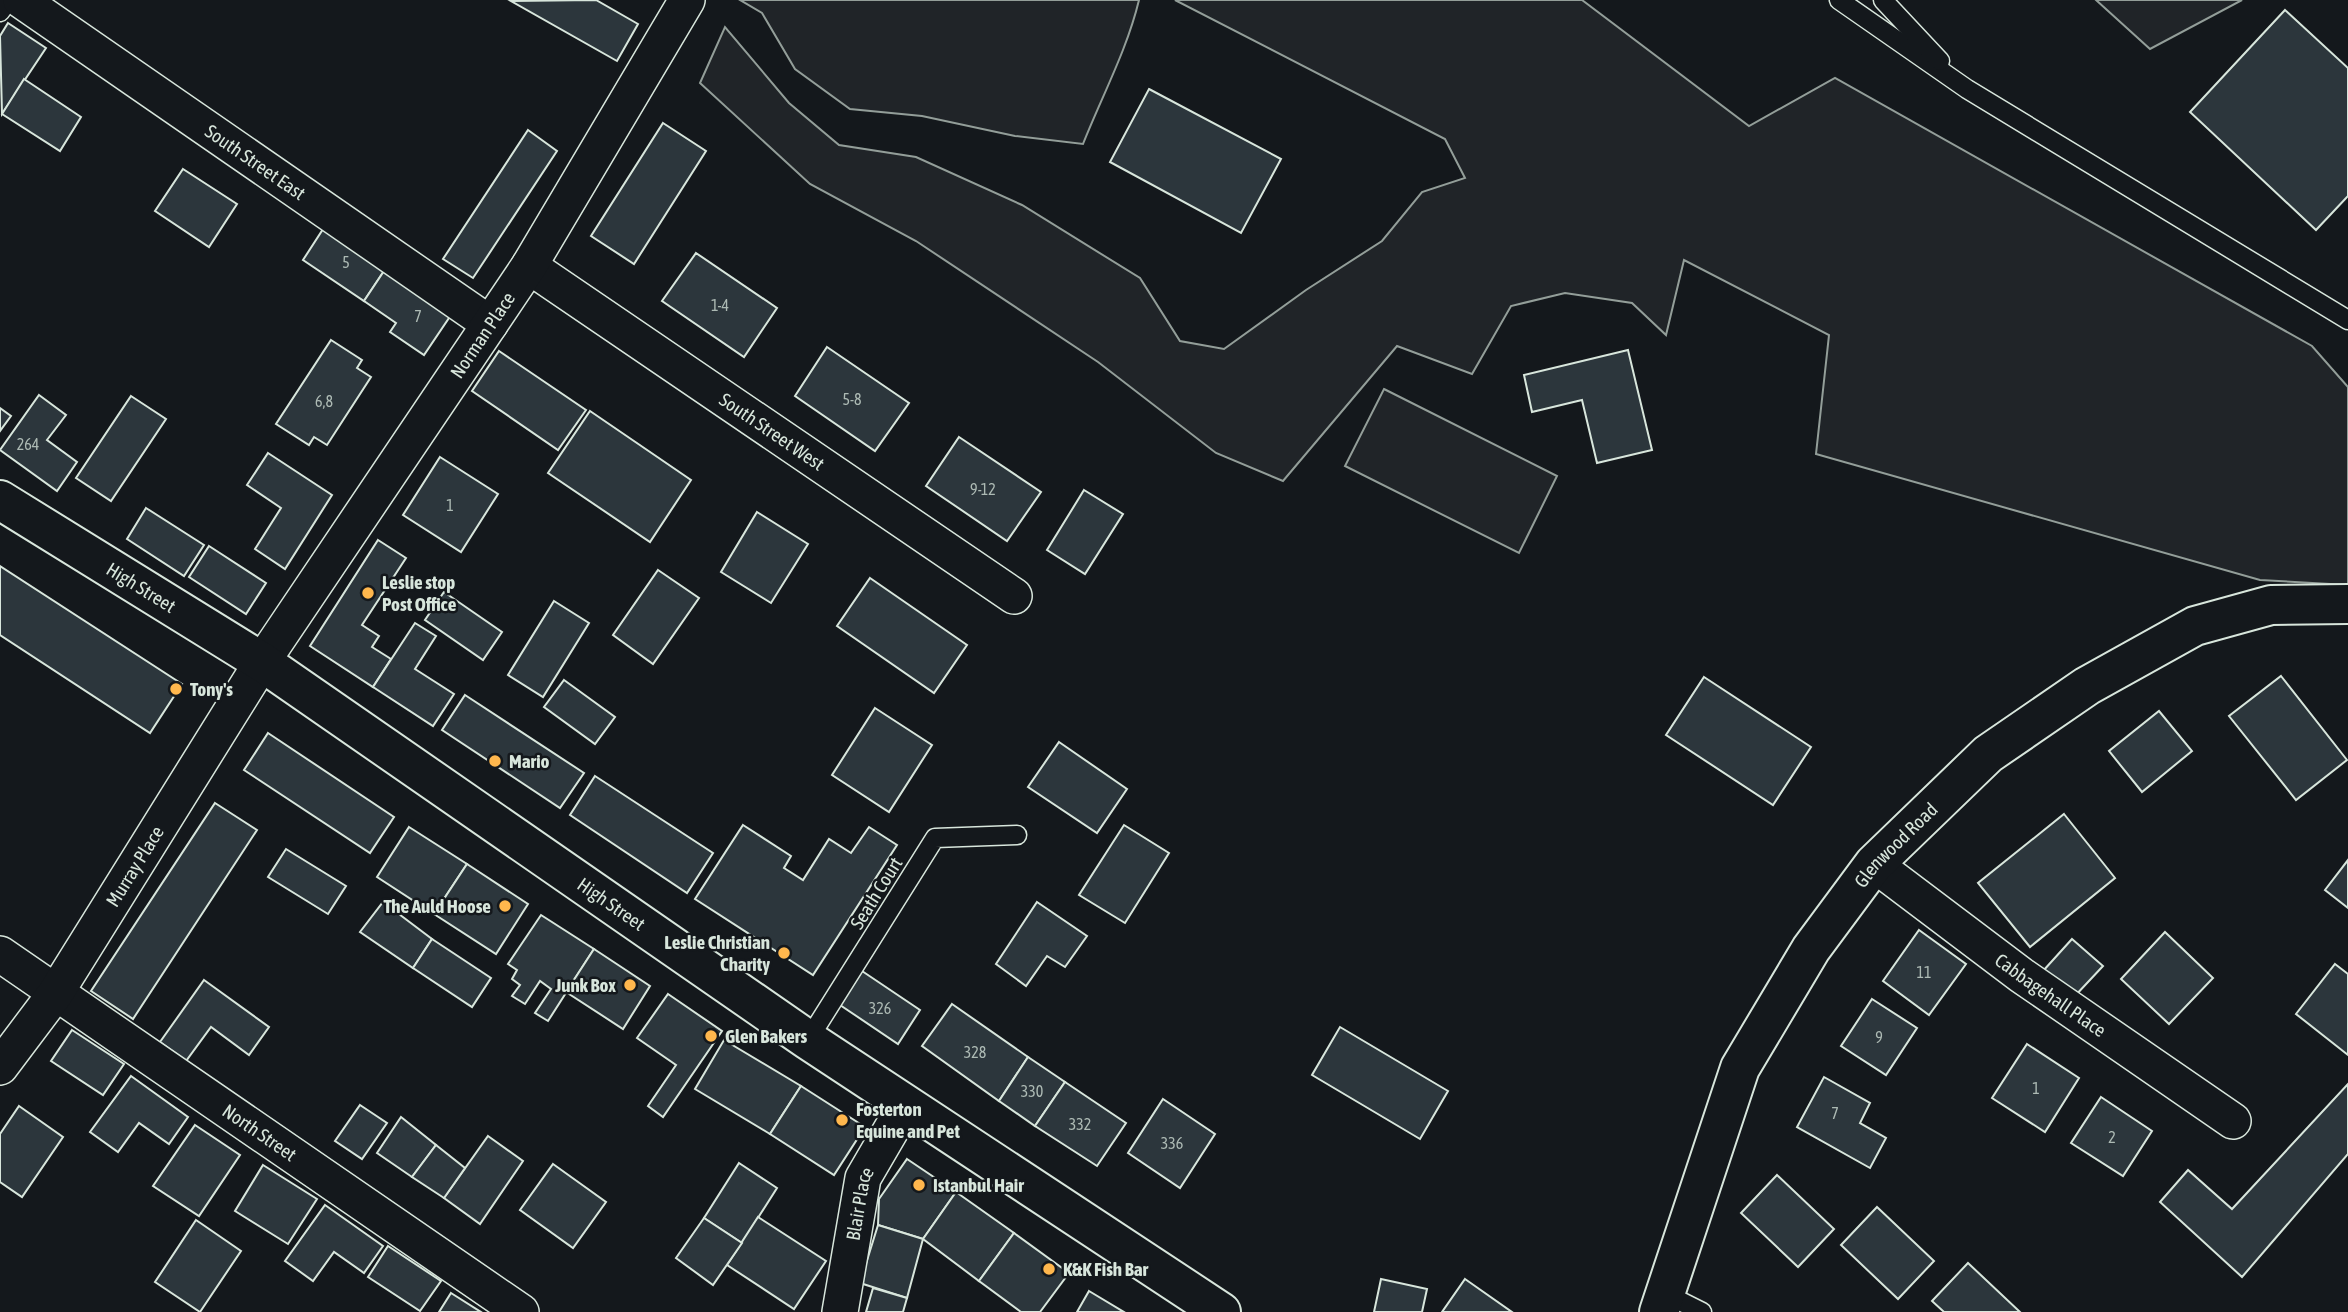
<svg xmlns="http://www.w3.org/2000/svg" width="2348" height="1312" font-family="'Asap Condensed',sans-serif">
<rect width="100%" height="100%" fill="#14181c"/>
<!-- green -->
<g fill="#202428" stroke="#939e99" stroke-width="2">
<path d="M740 0H1139C1127 50 1102 96 1083 144L1015 136 922 116 850 109 795 69 762 13Z"/>
<polygon points="1175,0 1582,0 1749,126 1835,78 2312,346 2348,387 2348,585 2260,580 1816,454 1829,335 1684,260 1666,335 1632,303 1565,293 1511,306 1472,374 1397,346 1283,481 1216,453 1098,362 916,241 810,184 700,83 725,27 789,103 839,145 916,157 1022,205 1140,278 1180,341 1224,349 1306,290 1382,241 1422,192 1465,178 1445,139"/>
<polygon points="2096,0 2242,0 2150,49"/>
<polygon points="1384,389 1557,476 1519,553 1345,466"/>
</g>
<!-- building -->
<g fill="#2c363c" stroke="#d8e6dc" stroke-width="2">
<polygon points="596,0 638,24 617,61 511,1"/>
<polygon points="2285,10 2348,68 2348,196 2316,230 2190,112"/>
<polygon points="8,23 46,48 2,114 0,36"/>
<polygon points="24,79 81,117 60,151 2,114"/>
<polygon points="1149,89 1281,159 1241,233 1110,162"/>
<polygon points="663,123 706,151 634,264 591,236"/>
<polygon points="528,130 557,151 473,278 443,259"/>
<polygon points="183,169 237,204 209,247 155,211"/>
<polygon points="327,223 388,265 364,301 303,260"/>
<polygon points="696,253 777,308 744,357 662,301"/>
<polygon points="388,265 455,309 424,355 390,332 396,323 364,301"/>
<polygon points="331,340 362,360 357,368 371,377 327,445 314,437 309,445 276,424"/>
<polygon points="827,347 909,403 875,451 795,396"/>
<polygon points="1628,350 1652,450 1597,463 1582,400 1532,412 1524,375"/>
<polygon points="499,351 586,410 558,450 472,391"/>
<polygon points="39,395 66,415 47,440 77,462 57,491 0,450"/>
<polygon points="131,396 166,419 111,501 76,478"/>
<polygon points="0,408 11,416 0,431"/>
<polygon points="590,411 691,480 650,542 548,473"/>
<polygon points="959,437 1041,492 1007,541 926,486"/>
<polygon points="268,453 332,495 285,569 255,549 281,508 247,485"/>
<polygon points="440,457 498,494 461,552 403,515"/>
<polygon points="1084,490 1123,514 1085,574 1047,550"/>
<polygon points="146,508 204,545 184,576 127,539"/>
<polygon points="757,512 808,544 771,603 721,572"/>
<polygon points="378,540 406,558 362,625 379,636 372,647 391,659 373,687 310,646"/>
<polygon points="209,546 266,583 246,614 189,577"/>
<polygon points="0,566 182,684 150,733 0,635"/>
<polygon points="658,570 699,598 653,664 613,635"/>
<polygon points="870,578 967,645 934,693 837,626"/>
<polygon points="444,592 502,632 483,660 425,620"/>
<polygon points="554,601 589,623 543,697 508,675"/>
<polygon points="415,623 436,636 415,669 454,694 433,726 373,687"/>
<polygon points="2281,676 2347,760 2296,800 2229,716"/>
<polygon points="1704,677 1811,747 1773,805 1666,735"/>
<polygon points="564,680 615,717 595,744 544,707"/>
<polygon points="465,695 584,773 560,808 442,730"/>
<polygon points="875,708 932,745 889,812 832,775"/>
<polygon points="2159,711 2192,751 2142,792 2109,751"/>
<polygon points="268,733 394,817 370,853 244,770"/>
<polygon points="1059,742 1127,789 1097,833 1028,787"/>
<polygon points="595,776 713,853 687,893 570,815"/>
<polygon points="215,803 257,830 133,1019 91,991"/>
<polygon points="2064,814 2115,878 2030,947 1978,883"/>
<polygon points="743,825 791,856 784,868 803,880 829,839 851,853 869,827 897,845 813,975 695,899"/>
<polygon points="1124,825 1169,853 1125,923 1079,895"/>
<polygon points="409,827 467,864 434,914 377,877"/>
<polygon points="286,849 346,886 328,914 268,877"/>
<polygon points="2348,860 2348,908 2325,890"/>
<polygon points="467,864 528,904 496,954 434,914"/>
<polygon points="383,902 432,939 413,968 360,932"/>
<polygon points="1037,902 1087,936 1065,967 1047,956 1026,986 996,964"/>
<polygon points="541,915 594,949 548,1021 535,1013 551,989 540,981 525,1004 512,996 520,985 512,979 517,970 508,964"/>
<polygon points="1919,930 1966,964 1929,1015 1883,981"/>
<polygon points="2165,932 2213,978 2169,1024 2121,979"/>
<polygon points="432,939 491,978 472,1007 413,968"/>
<polygon points="2072,939 2103,966 2073,998 2043,971"/>
<polygon points="594,949 650,986 623,1029 566,992"/>
<polygon points="2335,964 2348,974 2348,1055 2296,1014"/>
<polygon points="862,971 920,1010 898,1044 840,1005"/>
<polygon points="204,980 269,1027 249,1055 211,1027 186,1061 160,1042"/>
<polygon points="668,994 722,1031 663,1117 648,1106 676,1065 637,1038"/>
<polygon points="1872,999 1917,1028 1886,1075 1841,1046"/>
<polygon points="952,1004 1028,1057 999,1101 922,1046"/>
<polygon points="1340,1027 1448,1091 1420,1139 1312,1075"/>
<polygon points="72,1030 124,1064 103,1095 51,1061"/>
<polygon points="724,1040 801,1086 770,1134 695,1089"/>
<polygon points="2027,1044 2079,1078 2045,1132 1992,1098"/>
<polygon points="1028,1057 1065,1082 1035,1126 999,1101"/>
<polygon points="131,1076 188,1117 169,1144 139,1123 118,1152 90,1132"/>
<polygon points="1824,1077 1870,1103 1860,1123 1886,1138 1870,1168 1797,1127"/>
<polygon points="1065,1082 1126,1123 1097,1166 1035,1126"/>
<polygon points="2348,1084 2348,1154 2242,1277 2160,1202 2188,1170 2232,1209"/>
<polygon points="801,1086 865,1127 834,1175 770,1134"/>
<polygon points="2101,1097 2152,1131 2123,1176 2071,1143"/>
<polygon points="1163,1099 1215,1134 1180,1188 1128,1153"/>
<polygon points="360,1105 387,1123 362,1159 335,1141"/>
<polygon points="19,1106 63,1137 22,1197 0,1182 0,1134"/>
<polygon points="401,1117 436,1145 412,1177 377,1153"/>
<polygon points="195,1125 240,1155 199,1216 153,1186"/>
<polygon points="488,1136 523,1161 480,1224 444,1198"/>
<polygon points="436,1145 465,1168 444,1198 412,1177"/>
<polygon points="907,1159 956,1192 923,1239 878,1225 879,1199"/>
<polygon points="739,1163 777,1188 742,1243 704,1218"/>
<polygon points="553,1164 606,1202 573,1248 520,1210"/>
<polygon points="263,1165 317,1199 288,1244 235,1211"/>
<polygon points="1777,1175 1834,1229 1798,1267 1741,1213"/>
<polygon points="956,1192 1014,1233 979,1281 923,1239"/>
<polygon points="325,1205 383,1246 364,1273 334,1252 313,1281 285,1261"/>
<polygon points="1877,1207 1934,1261 1898,1299 1841,1245"/>
<polygon points="758,1217 826,1261 794,1309 727,1265"/>
<polygon points="704,1218 742,1243 713,1285 676,1258"/>
<polygon points="196,1220 241,1251 200,1312 155,1282"/>
<polygon points="878,1225 923,1239 907,1298 860,1283"/>
<polygon points="1014,1233 1069,1273 1040,1312 1021,1312 979,1281"/>
<polygon points="388,1246 441,1281 420,1311 368,1277"/>
<polygon points="1968,1263 2020,1312 1944,1312 1932,1301"/>
<polygon points="1381,1279 1427,1289 1422,1312 1374,1312"/>
<polygon points="1465,1279 1512,1312 1442,1312"/>
<polygon points="873,1288 907,1298 903,1312 866,1312"/>
<polygon points="1089,1291 1124,1312 1077,1312"/>
<polygon points="451,1293 481,1312 439,1312"/>
</g>
<g fill="none" stroke-linecap="round" stroke-linejoin="round">
<defs>
<g id="service">
<polyline points="1839,0 1967,89 2348,320"/>
<polyline points="1883,0 1940,61"/>
<polyline points="0,12 9,0"/>
<polyline points="808,1040 935,838 1017,835"/>
<polyline points="1666,1294 1702,1312"/>
</g>
<g id="minor">
<path id="s1" d="M21 0 490 324"/>
<path id="s2" d="M529 266 1014 596"/>
<path id="s3" d="M1874 864 2021 975 2233 1121"/>
<path id="s4" d="M0 954 521 1312"/>
<path id="s5" d="M0 1067 55 994 262 662 529 266 687 0"/>
<path id="s6" d="M840 1312 863 1178 905 1106"/>
</g>
<g id="tertiary">
<path id="s7" d="M1659 1312 1740 1068 1811 949 1874 864 1988 754 2087 686 2195 626 2271 605 2348 604"/>
</g>
<g id="primary">
<path id="s8" d="M0 500 262 662 808 1040 1221 1312"/>
</g>
</defs>
<!-- service casing -->
<use href="#service" stroke="#d8e6dc" stroke-width="21"/>
<!-- minor casing -->
<use href="#minor" stroke="#d8e6dc" stroke-width="38"/>
<!-- tertiary casing -->
<use href="#tertiary" stroke="#d8e6dc" stroke-width="42"/>
<!-- primary casing -->
<use href="#primary" stroke="#d8e6dc" stroke-width="42"/>
<!-- service -->
<use href="#service" stroke="#14181c" stroke-width="18"/>
<!-- minor -->
<use href="#minor" stroke="#14181c" stroke-width="35"/>
<!-- tertiary -->
<use href="#tertiary" stroke="#14181c" stroke-width="38"/>
<!-- primary -->
<use href="#primary" stroke="#14181c" stroke-width="38"/>
</g>
<!-- markers -->
<g fill="#ffb74d" stroke="#14181c" stroke-width="2.5">
<circle cx="368" cy="593" r="7"/>
<circle cx="176" cy="689" r="7"/>
<circle cx="495" cy="761" r="7"/>
<circle cx="505" cy="906" r="7"/>
<circle cx="784" cy="953" r="7"/>
<circle cx="630" cy="985" r="7"/>
<circle cx="711" cy="1036" r="7"/>
<circle cx="842" cy="1120" r="7"/>
<circle cx="919" cy="1185" r="7"/>
<circle cx="1049" cy="1269" r="7"/>
</g>
<g text-anchor="middle" stroke-width="5" stroke-linejoin="round" paint-order="stroke">
<!-- number labels -->
<g font-size="16" fill="#adbab4">
<text x="346" y="268">5</text>
<text x="720" y="311">1-4</text>
<text x="418" y="322">7</text>
<text x="852" y="405">5-8</text>
<text x="324" y="407">6,8</text>
<text x="28" y="450">264</text>
<text x="983" y="495">9-12</text>
<text x="450" y="511">1</text>
<text x="1924" y="978">11</text>
<text x="880" y="1014">326</text>
<text x="1879" y="1043">9</text>
<text x="975" y="1058">328</text>
<text x="2036" y="1094">1</text>
<text x="1032" y="1097">330</text>
<text x="1835" y="1119">7</text>
<text x="1080" y="1130">332</text>
<text x="2112" y="1143">2</text>
<text x="1172" y="1149">336</text>
</g>
<!-- street labels -->
<g font-size="19" fill="#d8e6dc" stroke="#14181c">
<text dy="7" stroke="none"><textPath href="#s1" startOffset="285">South Street East</textPath></text>
<text dy="7" stroke="none"><textPath href="#s5" startOffset="877">Norman Place</textPath></text>
<text dy="7" stroke="none"><textPath href="#s2" startOffset="294">South Street West</textPath></text>
<text dy="7" stroke="none"><textPath href="#s8" startOffset="166">High Street</textPath></text>
<text dy="7" stroke="none"><textPath href="#s7" startOffset="530">Glenwood Road</textPath></text>
<text dy="7" stroke="none"><textPath href="#s5" startOffset="242">Murray Place</textPath></text>
<text transform="translate(876 893) rotate(-58)" y="7">Seath Court</text>
<text dy="7" stroke="none"><textPath href="#s8" startOffset="733">High Street</textPath></text>
<text dy="7" stroke="none"><textPath href="#s3" startOffset="220">Cabbagehall Place</textPath></text>
<text dy="7" stroke="none"><textPath href="#s4" startOffset="315">North Street</textPath></text>
<text dy="7" stroke="none"><textPath href="#s6" startOffset="110">Blair Place</textPath></text>
</g>
<!-- poi labels -->
<g font-size="19" font-weight="bold" fill="#d8e6dc" stroke="#14181c" text-anchor="start">
<text x="382" y="589">Leslie stop<tspan x="382" dy="22">Post Office</tspan></text>
<text x="190" y="696">Tony's</text>
<text x="509" y="768">Mario</text>
<text x="491" y="913" text-anchor="end">The Auld Hoose</text>
<text x="770" y="949" text-anchor="end">Leslie Christian<tspan x="770" dy="22">Charity</tspan></text>
<text x="616" y="992" text-anchor="end">Junk Box</text>
<text x="725" y="1043">Glen Bakers</text>
<text x="856" y="1116">Fosterton<tspan x="856" dy="22">Equine and Pet</tspan></text>
<text x="933" y="1192">Istanbul Hair</text>
<text x="1063" y="1276">K&amp;K Fish Bar</text>
</g>
</g>
</svg>
